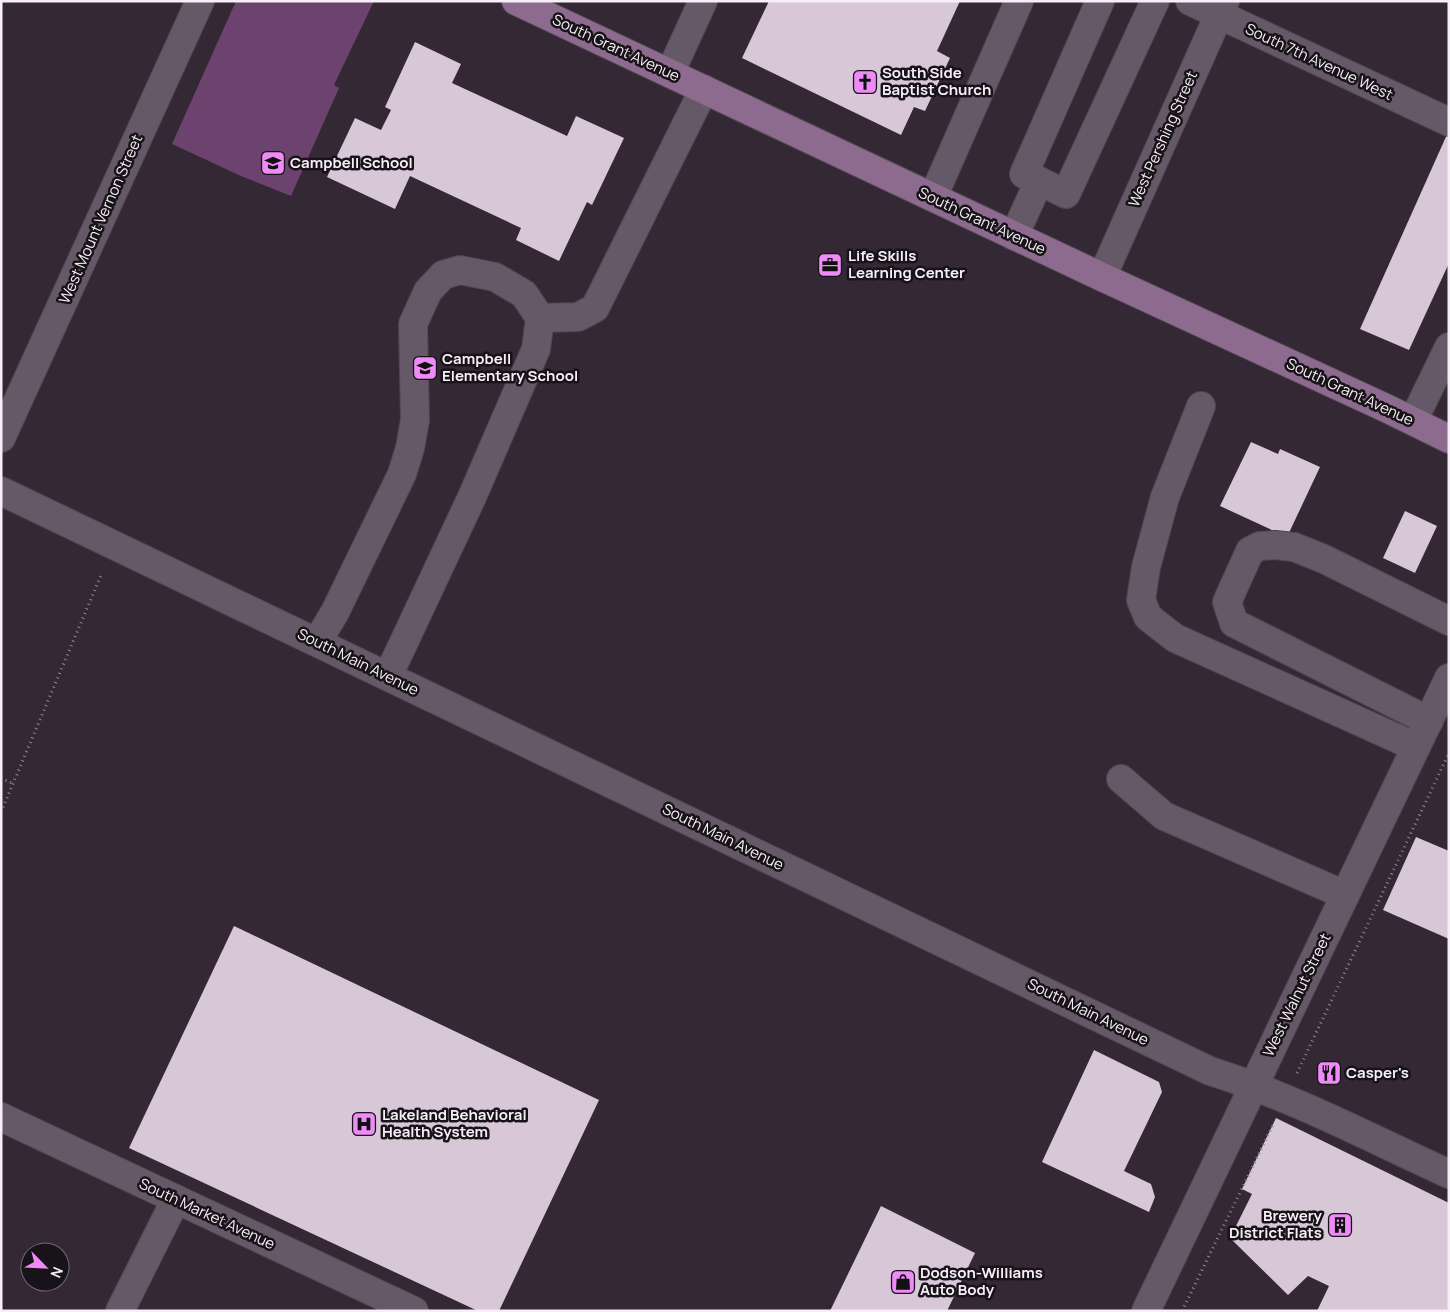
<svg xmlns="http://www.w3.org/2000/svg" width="1450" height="1312" font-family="Manrope,sans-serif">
<rect width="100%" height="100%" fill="#342834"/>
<!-- green -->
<polygon fill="#6c426f" points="236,1 374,1 334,85 339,88 291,196 241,176 172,144"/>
<!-- building -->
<g fill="#d7c7d7">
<polygon points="769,1 960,1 937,51 950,58 925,111 914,107 901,135 742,58"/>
<polygon points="415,42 461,64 452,83 567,136 576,116 624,138 592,205 587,202 559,261 516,240 521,228 410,176 395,209 327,177 355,118 381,130 391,110 385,107"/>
<polygon points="1449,130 1449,263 1409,350 1360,329"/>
<polygon points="1251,442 1278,454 1280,449 1320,467 1287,537 1220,506"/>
<polygon points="1405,511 1437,526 1415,573 1383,558"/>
<polygon points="1416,837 1449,851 1449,939 1383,910"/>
<polygon points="234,926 599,1100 499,1311 478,1311 129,1148"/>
<polygon points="1094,1050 1159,1082 1162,1092 1124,1171 1151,1184 1155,1197 1149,1212 1042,1162"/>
<polygon points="1276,1118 1449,1203 1449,1311 1317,1311 1329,1286 1308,1276 1288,1295 1230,1238 1252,1194 1242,1189"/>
<polygon points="881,1206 975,1253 947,1311 830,1311"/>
</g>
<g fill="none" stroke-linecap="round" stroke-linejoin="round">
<defs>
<g id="minor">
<polyline points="1190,1 1449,122"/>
<polyline points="670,73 703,1"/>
<polyline points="1039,181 1024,174 1100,1"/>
<polyline points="933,197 1019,1"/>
<polyline points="1014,236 1039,181 1066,194 1155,1"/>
<polyline points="1102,277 1225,1"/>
<polyline points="540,318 578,317 595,308 704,89"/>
<polyline points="1201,406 1165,497 1146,567 1141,600 1148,617 1175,638 1416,747"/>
<polyline points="1413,421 1449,347"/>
<polyline points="1,438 200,1"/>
<path d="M1 491 1210 1071C1293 1097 1370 1138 1449 1174"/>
<polyline points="317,642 335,612 402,474 410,448 415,420 413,324 428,291 443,275 460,270 495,277 524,294 540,318 536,349 472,497 388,676"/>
<polyline points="1429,721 1234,623 1227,602 1250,551 1260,546 1275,545 1294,547 1324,559 1449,621"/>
<polyline points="1121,779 1164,816 1345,895"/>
<polyline points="1,1117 414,1311"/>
<polyline points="120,1311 176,1199"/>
<polyline points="1146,1311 1449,678"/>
</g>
<polyline id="major" points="516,1 1102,277 1388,409 1449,439"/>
</defs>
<!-- minor casing -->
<use href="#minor" stroke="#504651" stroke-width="30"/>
<!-- major casing -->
<use href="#major" stroke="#504651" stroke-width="30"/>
<!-- path -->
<g stroke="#928892" stroke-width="3" stroke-dasharray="1 4" stroke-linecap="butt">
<polyline points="1,778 14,784"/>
<polyline points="1,812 102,573"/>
<polyline points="1297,1073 1449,753"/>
<polyline points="1182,1311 1273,1125"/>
</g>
<!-- minor -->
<use href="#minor" stroke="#665967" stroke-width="28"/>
<!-- major -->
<use href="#major" stroke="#8c6b8f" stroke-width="28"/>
</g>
<!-- icons -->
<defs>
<symbol id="church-square" viewBox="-11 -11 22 22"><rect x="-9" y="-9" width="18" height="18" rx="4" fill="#ef8bf6" stroke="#181318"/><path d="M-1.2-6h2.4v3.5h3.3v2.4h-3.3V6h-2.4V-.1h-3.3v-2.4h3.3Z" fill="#111"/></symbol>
<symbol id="school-square" viewBox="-11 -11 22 22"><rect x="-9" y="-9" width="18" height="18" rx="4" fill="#ef8bf6" stroke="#181318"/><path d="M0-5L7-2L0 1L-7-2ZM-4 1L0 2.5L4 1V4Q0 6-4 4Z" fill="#111"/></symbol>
<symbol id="office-square" viewBox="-11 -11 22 22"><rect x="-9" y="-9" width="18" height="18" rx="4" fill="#ef8bf6" stroke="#181318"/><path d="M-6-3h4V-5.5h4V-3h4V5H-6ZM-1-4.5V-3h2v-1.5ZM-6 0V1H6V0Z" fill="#111"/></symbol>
<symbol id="restaurant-square" viewBox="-11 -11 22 22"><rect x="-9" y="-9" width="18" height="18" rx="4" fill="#ef8bf6" stroke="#181318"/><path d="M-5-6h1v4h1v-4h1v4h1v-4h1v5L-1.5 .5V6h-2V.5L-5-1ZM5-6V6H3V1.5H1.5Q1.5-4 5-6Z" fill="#111"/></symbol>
<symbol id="hospital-square" viewBox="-11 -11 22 22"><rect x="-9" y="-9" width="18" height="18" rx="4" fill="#ef8bf6" stroke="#181318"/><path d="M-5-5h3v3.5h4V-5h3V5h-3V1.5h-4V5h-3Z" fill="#111"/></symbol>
<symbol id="building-square" viewBox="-11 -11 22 22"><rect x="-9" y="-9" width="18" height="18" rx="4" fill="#ef8bf6" stroke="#181318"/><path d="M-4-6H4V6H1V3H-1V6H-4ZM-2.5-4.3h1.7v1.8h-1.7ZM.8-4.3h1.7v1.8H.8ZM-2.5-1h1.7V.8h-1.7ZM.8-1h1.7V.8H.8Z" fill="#111"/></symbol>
<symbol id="shop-square" viewBox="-11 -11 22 22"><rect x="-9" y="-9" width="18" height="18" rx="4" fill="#ef8bf6" stroke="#181318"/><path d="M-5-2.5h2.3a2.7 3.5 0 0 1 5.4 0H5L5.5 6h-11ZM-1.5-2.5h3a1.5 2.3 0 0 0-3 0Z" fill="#111"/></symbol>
</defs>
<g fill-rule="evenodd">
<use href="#church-square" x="851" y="68" width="28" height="28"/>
<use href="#school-square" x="259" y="149" width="28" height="28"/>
<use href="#office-square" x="816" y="251" width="28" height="28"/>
<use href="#school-square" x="411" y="354" width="28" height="28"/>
<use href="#restaurant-square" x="1315" y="1059" width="28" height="28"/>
<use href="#hospital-square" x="350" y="1110" width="28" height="28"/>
<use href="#building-square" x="1326" y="1211" width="28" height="28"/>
<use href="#shop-square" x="889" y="1268" width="28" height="28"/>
</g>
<g text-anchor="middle" stroke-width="5" stroke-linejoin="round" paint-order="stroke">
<!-- street labels -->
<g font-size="15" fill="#f7eff7" stroke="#181318">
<text transform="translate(616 48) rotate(25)" y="5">South Grant Avenue</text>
<text transform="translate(1319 62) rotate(25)" y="5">South 7th Avenue West</text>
<text transform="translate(1163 139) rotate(-66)" y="5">West Pershing Street</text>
<text transform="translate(101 219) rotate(-66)" y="5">West Mount Vernon Street</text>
<text transform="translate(982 221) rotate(25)" y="5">South Grant Avenue</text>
<text transform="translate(1350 392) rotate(25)" y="5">South Grant Avenue</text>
<text transform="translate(358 662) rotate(26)" y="5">South Main Avenue</text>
<text transform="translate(723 837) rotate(26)" y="5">South Main Avenue</text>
<text transform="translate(1297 995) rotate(-64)" y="5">West Walnut Street</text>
<text transform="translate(1088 1012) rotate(26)" y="5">South Main Avenue</text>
<text transform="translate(207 1214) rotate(25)" y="5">South Market Avenue</text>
</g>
<!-- poi labels -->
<g font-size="15" font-weight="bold" fill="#f7eff7" stroke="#181318" text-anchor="start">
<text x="882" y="78">South Side<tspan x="882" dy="17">Baptist Church</tspan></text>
<text x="290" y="168">Campbell School</text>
<text x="848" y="261">Life Skills<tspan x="848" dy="17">Learning Center</tspan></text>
<text x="442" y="364">Campbell<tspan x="442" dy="17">Elementary School</tspan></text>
<text x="1346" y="1078">Casper's</text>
<text x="382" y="1120">Lakeland Behavioral<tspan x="382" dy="17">Health System</tspan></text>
<text x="1322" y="1221" text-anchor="end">Brewery<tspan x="1322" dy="17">District Flats</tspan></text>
<text x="920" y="1278">Dodson-Williams<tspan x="920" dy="17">Auto Body</tspan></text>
</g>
</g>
<!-- border -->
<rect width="1450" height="1312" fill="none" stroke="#f7eff7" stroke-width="5"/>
<!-- north arrow -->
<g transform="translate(45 1267) rotate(114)"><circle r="24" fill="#181318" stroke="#716b71"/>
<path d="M0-4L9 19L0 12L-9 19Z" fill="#ef8bf6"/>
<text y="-8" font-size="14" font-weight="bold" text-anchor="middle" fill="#f7eff7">N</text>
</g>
</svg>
